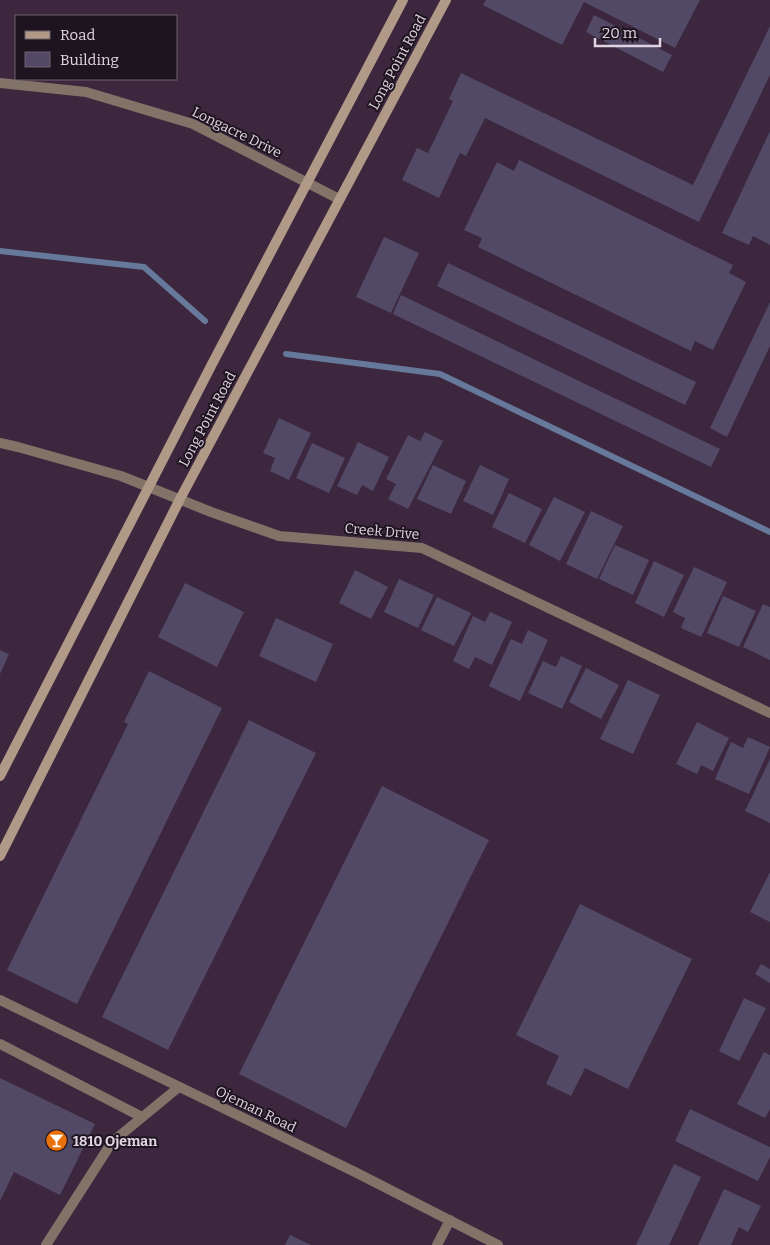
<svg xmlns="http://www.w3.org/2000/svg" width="770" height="1245" font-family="Bitter,serif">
<rect width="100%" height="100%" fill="#3c273e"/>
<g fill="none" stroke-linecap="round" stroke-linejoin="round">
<!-- stream -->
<g stroke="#67799b" stroke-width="6">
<polyline points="0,251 144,267 205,321"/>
<polyline points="286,354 440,374 770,532"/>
</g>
</g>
<!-- building -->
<g fill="#524967">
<polygon points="486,0 700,0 675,48 584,2 562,45 483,5"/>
<polygon points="594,15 672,55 663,72 586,32"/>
<polygon points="770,26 770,75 699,222 485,118 466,156 460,153 439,198 402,180 417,148 428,153 453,101 449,99 461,73 693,185"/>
<polygon points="770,131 770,245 753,236 749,245 722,233"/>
<polygon points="519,160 733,265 729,273 746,282 713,350 695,341 691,351 478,247 482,238 464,230 497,162 514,171"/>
<polygon points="384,237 419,253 391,313 356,297"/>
<polygon points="448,263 696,382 685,405 437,286"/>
<polygon points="401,295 720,449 711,467 393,314"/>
<polygon points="770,302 770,346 727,437 710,428"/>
<polygon points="279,418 311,433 289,480 270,471 275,458 263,453"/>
<polygon points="425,432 443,441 408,509 388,499 396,484 386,479 408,435 420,441"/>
<polygon points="358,442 389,457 373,491 362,485 357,495 337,486"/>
<polygon points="312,443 345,458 329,493 296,478"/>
<polygon points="433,465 466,481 451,514 417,499"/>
<polygon points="480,465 509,479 493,515 463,501"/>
<polygon points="509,493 542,509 525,543 492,527"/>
<polygon points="554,497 585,512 560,561 529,545"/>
<polygon points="591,511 623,526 597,579 566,564"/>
<polygon points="615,545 649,560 633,595 599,579"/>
<polygon points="654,561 684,575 664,617 635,603"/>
<polygon points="694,567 727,582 701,637 681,628 685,618 673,612"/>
<polygon points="355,570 388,587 371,619 339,603"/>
<polygon points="399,579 434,595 418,628 384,612"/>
<polygon points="185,583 244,612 217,667 158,637"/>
<polygon points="723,596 756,611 739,647 707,633"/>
<polygon points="437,597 471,613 454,646 421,630"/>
<polygon points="763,604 770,607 770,660 743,647"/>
<polygon points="490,612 512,622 492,665 475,657 469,669 453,661 473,616 485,622"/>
<polygon points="276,618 333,644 316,682 259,656"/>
<polygon points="528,630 548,640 520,701 489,686 511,639 522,644"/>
<polygon points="0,650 9,654 0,674"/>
<polygon points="561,656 582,666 562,709 528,693 543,661 556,667"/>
<polygon points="586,668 619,685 601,719 569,702"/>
<polygon points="149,671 222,708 77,1004 7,970 128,724 124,722"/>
<polygon points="628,680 660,695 633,754 600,739"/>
<polygon points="249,720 316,753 168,1050 102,1017"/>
<polygon points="697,722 729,738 713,771 701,765 697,774 676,764"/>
<polygon points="748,737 770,747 749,794 715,779 731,742 743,748"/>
<polygon points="770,759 770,823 745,811"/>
<polygon points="382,786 489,840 346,1128 239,1074"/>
<polygon points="770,872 770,922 750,912"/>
<polygon points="580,904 692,959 628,1089 585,1068 571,1096 546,1084 559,1056 516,1035"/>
<polygon points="761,964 770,969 770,983 755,974"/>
<polygon points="744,998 766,1008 739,1061 719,1051"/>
<polygon points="764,1052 770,1055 770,1109 765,1118 737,1104"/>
<polygon points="0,1078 95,1124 60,1195 14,1172 0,1201"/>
<polygon points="690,1109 770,1147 770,1157 758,1181 675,1141"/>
<polygon points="674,1164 701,1177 669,1245 636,1245"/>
<polygon points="724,1189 761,1206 748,1232 739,1227 731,1245 698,1245"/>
<polygon points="290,1235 311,1245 285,1245"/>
</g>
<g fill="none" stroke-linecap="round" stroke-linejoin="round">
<!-- service -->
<g stroke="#827368" stroke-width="10">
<polyline points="0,1044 142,1117"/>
<polyline points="46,1245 112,1142 179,1087"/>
<polyline points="437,1245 450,1220"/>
</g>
<!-- minor -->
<g stroke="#827368" stroke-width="10">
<polyline points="0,83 86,92 193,124 339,199"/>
<polyline points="0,443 18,447 121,476 211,512 279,536 422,548 770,713"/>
<polyline points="0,1000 355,1172 498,1245"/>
</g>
<!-- secondary -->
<g stroke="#b09986" stroke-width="10">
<polyline points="0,776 211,366 403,0"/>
<polyline points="0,856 180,499 446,0"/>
</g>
</g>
<!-- icons -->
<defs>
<symbol id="bar-disc" viewBox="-11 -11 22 22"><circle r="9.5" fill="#e8710a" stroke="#1e141f"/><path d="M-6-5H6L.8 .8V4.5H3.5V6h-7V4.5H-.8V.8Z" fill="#fff"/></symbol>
</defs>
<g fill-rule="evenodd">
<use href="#bar-disc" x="44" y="1128" width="25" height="25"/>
</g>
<g text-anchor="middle" stroke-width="4" stroke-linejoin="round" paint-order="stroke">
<!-- street labels -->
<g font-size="14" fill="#e1d4e2" stroke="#1e141f">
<text transform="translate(397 62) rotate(-62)" y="5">Long Point Road</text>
<text transform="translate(237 132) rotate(26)" y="5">Longacre Drive</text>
<text transform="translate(207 419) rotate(-62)" y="5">Long Point Road</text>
<text transform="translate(382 531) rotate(5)" y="5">Creek Drive</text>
<text transform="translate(256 1109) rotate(26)" y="5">Ojeman Road</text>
</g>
<!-- poi labels -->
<g font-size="14" font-weight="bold" fill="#e1d4e2" stroke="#1e141f" text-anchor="start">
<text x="73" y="1146">1810 Ojeman</text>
</g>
</g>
<!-- legend -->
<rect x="15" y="15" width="162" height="65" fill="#1e141f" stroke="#6c616d"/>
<rect x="25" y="31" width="25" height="8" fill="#b09986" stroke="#6c616d"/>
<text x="60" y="40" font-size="15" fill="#e1d4e2">Road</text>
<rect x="25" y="52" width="25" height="15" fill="#524967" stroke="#6c616d"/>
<text x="60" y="65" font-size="15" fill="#e1d4e2">Building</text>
<!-- scale -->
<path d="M595 38v8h65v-8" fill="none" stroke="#e1d4e2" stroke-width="2.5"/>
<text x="602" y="38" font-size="15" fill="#e1d4e2" stroke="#1e141f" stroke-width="4" paint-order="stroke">20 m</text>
</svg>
